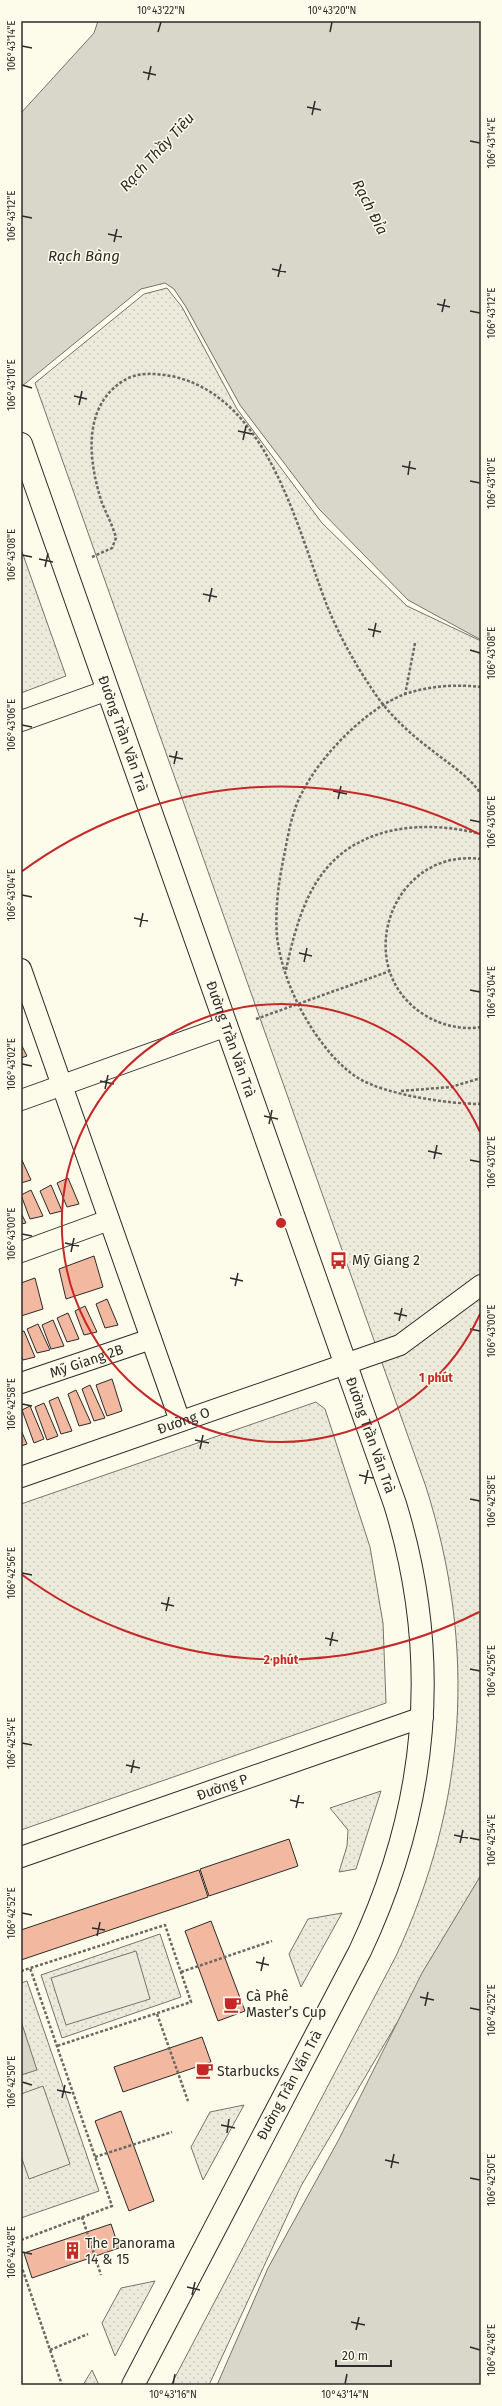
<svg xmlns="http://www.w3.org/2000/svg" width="502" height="2406" font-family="'Fira Sans',sans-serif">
<defs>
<pattern id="grass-dots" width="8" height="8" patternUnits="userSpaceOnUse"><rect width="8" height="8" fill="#ecebdb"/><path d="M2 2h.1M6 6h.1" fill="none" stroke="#cbcabc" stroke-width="1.8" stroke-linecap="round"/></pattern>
</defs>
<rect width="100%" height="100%" fill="#fdfbea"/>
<!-- grass -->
<g fill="url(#grass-dots)" stroke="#74746e">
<path d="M167 288 182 307 237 409 322 523 407 606 481 641V1880L301 2186 209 2385H171L396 1956C467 1803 477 1648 426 1487L35 383 144 294Z"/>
<polygon points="21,549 66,676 21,693"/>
<polygon points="316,1402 325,1409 370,1547 383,1623 386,1703 21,1830 21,1504"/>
<polygon points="381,1791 356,1869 339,1872 347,1846 348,1830 330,1808"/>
<polygon points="342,1913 301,1987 289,1954 308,1919"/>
<polygon points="160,1934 181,1997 62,2038 41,1975"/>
<polygon points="27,1981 99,2191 21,2218 21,1983"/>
<polygon points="244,2105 203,2180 191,2147 210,2112"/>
<polygon points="155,2281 115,2356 102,2323 121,2288"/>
<polygon points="92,2370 99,2385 83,2385"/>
</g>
<!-- garden -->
<g fill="#ecebdb" stroke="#74746e">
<polygon points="136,1951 150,1999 66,2025 51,1978"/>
<polygon points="43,2086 70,2164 29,2179 21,2156 21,2094"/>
</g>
<!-- water -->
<g fill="#d8d7c9" stroke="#74746e">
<polygon points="98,21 481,21 481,640 408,600 319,509 240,405 186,307 174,289 165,283 141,289 21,387 21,113 94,33"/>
<polygon points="481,1875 481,2385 217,2385 268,2268 338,2141 422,1973"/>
<polygon points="21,2021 37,2070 21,2075"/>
</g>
<!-- building -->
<g fill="#f2b8a0" stroke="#2b2b2b">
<polygon points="21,1044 27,1056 21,1058"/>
<polygon points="21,1158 31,1180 21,1183"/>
<polygon points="68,1178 79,1204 67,1207 57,1183"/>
<polygon points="51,1185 62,1211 50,1214 40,1191"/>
<polygon points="31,1190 43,1216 30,1219 21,1195"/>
<polygon points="21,1213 26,1223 21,1224"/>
<polygon points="94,1256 103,1287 66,1299 59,1269"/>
<polygon points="35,1278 43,1309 21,1316 21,1283"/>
<polygon points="107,1299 118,1325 105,1328 96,1304"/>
<polygon points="85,1306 97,1332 84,1335 75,1311"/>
<polygon points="68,1313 79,1339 67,1342 57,1318"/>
<polygon points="53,1320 64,1346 51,1349 42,1325"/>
<polygon points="38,1324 50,1350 37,1353 27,1329"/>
<polygon points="24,1331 35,1357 23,1360 21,1355 21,1332"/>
<polygon points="112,1379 122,1411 107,1416 96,1385"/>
<polygon points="90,1385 105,1418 94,1421 82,1389"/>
<polygon points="76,1390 91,1423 79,1426 68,1394"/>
<polygon points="58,1397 72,1431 61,1434 49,1401"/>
<polygon points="44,1403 58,1436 47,1440 35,1407"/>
<polygon points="30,1406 44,1439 34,1443 22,1410"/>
<polygon points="21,1430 27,1444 21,1446"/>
<polygon points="289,1839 298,1866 209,1896 200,1869"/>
<polygon points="199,1870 208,1897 21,1960 21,1930"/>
<polygon points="211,1921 245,2011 218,2021 185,1931"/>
<polygon points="202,2037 211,2062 123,2092 114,2067"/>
<polygon points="121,2111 154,2201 129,2211 95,2121"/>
<polygon points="111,2224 119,2248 32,2278 24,2253"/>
</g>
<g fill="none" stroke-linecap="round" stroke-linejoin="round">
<defs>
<g id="minor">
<polyline points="21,721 108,690"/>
<polyline points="21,969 180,1421"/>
<polyline points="21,1100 227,1026"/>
<polyline points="21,1252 109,1220"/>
<path id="s1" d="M21 1383 151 1339"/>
<path id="s2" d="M21 1477 400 1345 481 1285"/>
<path id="s3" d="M21 1857 423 1717"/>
</g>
<g id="major">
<path id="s4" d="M21 444 395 1504C442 1657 428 1807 360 1951L133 2385"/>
</g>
</defs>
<!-- minor casing -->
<use href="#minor" stroke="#2b2b2b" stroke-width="22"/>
<!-- major casing -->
<use href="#major" stroke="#2b2b2b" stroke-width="24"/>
<!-- path -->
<g stroke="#6a6964" stroke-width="2.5" stroke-dasharray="3 2" stroke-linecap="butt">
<path d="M92 557 112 548 116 538C113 526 107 515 102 503 89 463 81 408 123 381 137 372 154 373 171 376 269 396 297 530 328 608 340 637 355 664 372 689 388 714 410 734 433 751 450 765 469 776 481 794"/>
<path d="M481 687C456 684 429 686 405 694 367 708 321 755 303 791 291 812 288 837 283 861 278 886 275 911 277 937 281 969 294 1000 311 1027 324 1047 338 1065 358 1078 386 1095 449 1104 481 1104"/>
<polyline points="405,695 415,643"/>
<path d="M481 859C390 847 348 972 428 1017 444 1026 463 1030 481 1027"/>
<path d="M286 970C293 937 302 901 322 874 359 824 426 820 481 834"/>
<polyline points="256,1019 390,971"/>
<polyline points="401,1091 451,1087 481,1078"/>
<polyline points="21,1971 165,1925 191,2002 57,2046"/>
<polyline points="181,1972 272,1941"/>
<polyline points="157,2014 188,2101"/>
<polyline points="95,2157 172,2132"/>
<polyline points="82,2217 101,2275"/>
<polyline points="21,2240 112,2206 30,1968"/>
<polyline points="21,2265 62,2385"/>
<polyline points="50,2350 88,2334"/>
</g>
<!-- minor -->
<use href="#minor" stroke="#fdfbea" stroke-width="20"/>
<!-- major -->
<use href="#major" stroke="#fdfbea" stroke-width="22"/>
</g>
<!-- ticks -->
<path fill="none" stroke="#2b2b2b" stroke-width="1.5" d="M158 32 161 22M330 32 332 22M22 46 32 48M143 72 156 75M148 80 151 66M307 107 321 110M312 115 315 101M470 141 480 143M22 216 32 218M108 234 122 237M114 242 117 229M272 269 286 272M278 277 281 264M437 304 450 307M470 311 480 313M442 312 445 299M22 385 32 388M74 396 87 399M79 405 82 391M238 431 252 434M243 440 246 426M402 466 416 469M408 475 410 461M470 481 480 483M22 555 32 557M39 559 53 562M45 567 48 553M203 594 217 597M209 602 212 588M368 629 381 632M373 637 376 623M470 650 480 653M22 725 32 727M169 756 183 759M174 764 177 751M333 791 347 794M338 799 341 786M470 820 480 822M22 895 32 897M134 918 148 921M140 927 143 913M299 953 312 956M304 962 307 948M470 990 480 992M22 1064 32 1066M100 1081 114 1084M105 1089 108 1075M264 1116 278 1119M269 1124 272 1110M428 1151 442 1154M434 1159 437 1145M470 1160 480 1162M22 1234 32 1236M65 1243 79 1246M71 1252 74 1238M230 1278 243 1281M235 1286 238 1273M394 1313 407 1316M399 1321 402 1308M470 1329 480 1331M22 1404 32 1406M195 1440 209 1443M200 1449 203 1435M359 1475 373 1478M365 1484 368 1470M470 1499 480 1501M22 1573 32 1575M161 1603 174 1606M166 1611 169 1597M325 1638 338 1641M330 1646 333 1632M470 1669 480 1671M22 1743 32 1745M126 1765 140 1768M131 1773 134 1760M290 1800 304 1803M296 1808 299 1795M454 1835 468 1838M470 1838 480 1840M460 1843 463 1830M22 1913 32 1915M92 1928 105 1930M97 1936 100 1922M256 1962 269 1965M261 1971 264 1957M420 1997 434 2000M425 2006 428 1992M470 2008 480 2010M22 2082 32 2085M57 2090 71 2093M62 2098 65 2085M221 2125 235 2128M227 2133 229 2119M385 2160 399 2163M391 2168 394 2154M470 2178 480 2180M22 2252 32 2254M187 2287 200 2290M192 2295 195 2282M351 2322 365 2325M356 2330 359 2317M470 2347 480 2350M173 2384 175 2374M345 2384 347 2374"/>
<!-- distance rings -->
<g fill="none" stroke="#c62828" stroke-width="2">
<path d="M480 1314A219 219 0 1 1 480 1132"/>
<path d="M479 1612A437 437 0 0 1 21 1574M21 872A437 437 0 0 1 479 834"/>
</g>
<!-- icons -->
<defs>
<symbol id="bus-bare" viewBox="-9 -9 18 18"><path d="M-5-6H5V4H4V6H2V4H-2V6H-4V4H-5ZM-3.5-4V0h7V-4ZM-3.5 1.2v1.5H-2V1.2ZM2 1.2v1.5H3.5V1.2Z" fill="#c62828" stroke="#fdfbea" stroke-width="2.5" paint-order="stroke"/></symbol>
<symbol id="cafe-bare" viewBox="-9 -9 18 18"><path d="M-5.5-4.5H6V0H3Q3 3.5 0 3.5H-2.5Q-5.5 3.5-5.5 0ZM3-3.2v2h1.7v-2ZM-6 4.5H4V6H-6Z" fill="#c62828" stroke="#fdfbea" stroke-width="2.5" paint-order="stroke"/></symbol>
<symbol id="building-bare" viewBox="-9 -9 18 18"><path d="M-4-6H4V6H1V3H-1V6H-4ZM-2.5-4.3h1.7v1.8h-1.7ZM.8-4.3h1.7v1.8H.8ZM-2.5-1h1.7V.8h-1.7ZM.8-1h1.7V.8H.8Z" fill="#c62828" stroke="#fdfbea" stroke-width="2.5" paint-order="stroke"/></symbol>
</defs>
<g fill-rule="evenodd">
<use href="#bus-bare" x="326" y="1248" width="25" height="25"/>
<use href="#cafe-bare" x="220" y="1992" width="25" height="25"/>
<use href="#cafe-bare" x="192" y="2058" width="25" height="25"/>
<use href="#building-bare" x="60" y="2238" width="25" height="25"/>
</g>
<g text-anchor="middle" stroke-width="3" stroke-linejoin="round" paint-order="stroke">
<!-- street labels -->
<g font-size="14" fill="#2b2b2b" stroke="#fdfbea">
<text dy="5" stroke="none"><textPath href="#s4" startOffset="307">Đường Trần Văn Trà</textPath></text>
<text dy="5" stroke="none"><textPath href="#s4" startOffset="631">Đường Trần Văn Trà</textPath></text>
<text dy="5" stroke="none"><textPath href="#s1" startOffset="69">Mỹ Giang 2B</textPath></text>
<text dy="5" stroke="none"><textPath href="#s2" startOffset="172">Đường O</textPath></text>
<text dy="5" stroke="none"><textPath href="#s4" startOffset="1051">Đường Trần Văn Trà</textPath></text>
<text dy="5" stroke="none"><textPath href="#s3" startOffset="213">Đường P</textPath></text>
<text transform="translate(289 2085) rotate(-62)" y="5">Đường Trần Văn Trà</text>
</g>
<!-- poi labels -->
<g font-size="14" fill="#2b2b2b" stroke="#fdfbea" text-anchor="start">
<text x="352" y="1265">Mỹ Giang 2</text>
<text x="246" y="2001">Cà Phê<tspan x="246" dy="16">Master’s Cup</tspan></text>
<text x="217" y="2076">Starbucks</text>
<text x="85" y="2248">The Panorama<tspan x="85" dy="16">14 &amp; 15</tspan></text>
</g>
<!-- water labels -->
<g font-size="15" font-style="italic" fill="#2b2b2b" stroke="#fdfbea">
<text transform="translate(157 152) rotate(-47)" y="5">Rạch Thầy Tiêu</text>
<text transform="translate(370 207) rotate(63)" y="5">Rạch Đỉa</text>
<text x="84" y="261">Rạch Bàng</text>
</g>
</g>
<circle cx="281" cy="1223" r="6" fill="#c62828" stroke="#fdfbea" stroke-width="2"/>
<g font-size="12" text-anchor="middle" font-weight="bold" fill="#c62828" stroke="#fdfbea" stroke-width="3" stroke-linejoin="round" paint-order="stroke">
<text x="436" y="1382">1 phút</text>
<text x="281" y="1664">2 phút</text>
</g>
<!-- border -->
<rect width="502" height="2406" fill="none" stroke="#fdfbea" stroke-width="44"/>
<!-- scale -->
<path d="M336 2360v6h55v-6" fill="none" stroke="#2b2b2b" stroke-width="2"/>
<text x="342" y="2360" font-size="12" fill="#2b2b2b" stroke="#fdfbea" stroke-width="3" paint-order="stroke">20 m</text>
<rect x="22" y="22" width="458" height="2362" fill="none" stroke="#2b2b2b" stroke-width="1.5"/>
<g font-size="10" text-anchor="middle" fill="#2b2b2b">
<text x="161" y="14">10°43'22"N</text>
<text x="332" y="14">10°43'20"N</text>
<text transform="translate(11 46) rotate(-90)" y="4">106°43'14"E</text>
<text transform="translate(491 143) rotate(-90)" y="4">106°43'14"E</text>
<text transform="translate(11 216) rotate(-90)" y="4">106°43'12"E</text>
<text transform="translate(491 313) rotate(-90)" y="4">106°43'12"E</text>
<text transform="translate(11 385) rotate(-90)" y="4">106°43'10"E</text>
<text transform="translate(491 483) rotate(-90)" y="4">106°43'10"E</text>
<text transform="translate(11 555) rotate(-90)" y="4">106°43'08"E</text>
<text transform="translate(491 653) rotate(-90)" y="4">106°43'08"E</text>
<text transform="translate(11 725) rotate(-90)" y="4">106°43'06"E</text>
<text transform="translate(491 822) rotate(-90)" y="4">106°43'06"E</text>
<text transform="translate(11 895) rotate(-90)" y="4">106°43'04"E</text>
<text transform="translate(491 992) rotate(-90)" y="4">106°43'04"E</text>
<text transform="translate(11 1064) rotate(-90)" y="4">106°43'02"E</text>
<text transform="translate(491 1162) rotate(-90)" y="4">106°43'02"E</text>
<text transform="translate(11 1234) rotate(-90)" y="4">106°43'00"E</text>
<text transform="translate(491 1331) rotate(-90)" y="4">106°43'00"E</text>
<text transform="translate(11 1404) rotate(-90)" y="4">106°42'58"E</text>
<text transform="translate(491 1501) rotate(-90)" y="4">106°42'58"E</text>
<text transform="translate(11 1573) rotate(-90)" y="4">106°42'56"E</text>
<text transform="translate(491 1671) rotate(-90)" y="4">106°42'56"E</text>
<text transform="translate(11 1743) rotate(-90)" y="4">106°42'54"E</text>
<text transform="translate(491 1840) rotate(-90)" y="4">106°42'54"E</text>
<text transform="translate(11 1913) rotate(-90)" y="4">106°42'52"E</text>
<text transform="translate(491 2010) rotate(-90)" y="4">106°42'52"E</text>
<text transform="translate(11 2082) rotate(-90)" y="4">106°42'50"E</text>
<text transform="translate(491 2180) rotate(-90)" y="4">106°42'50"E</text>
<text transform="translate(11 2252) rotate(-90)" y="4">106°42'48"E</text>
<text transform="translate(491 2350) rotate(-90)" y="4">106°42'48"E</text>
<text x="173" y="2398">10°43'16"N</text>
<text x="345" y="2398">10°43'14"N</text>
</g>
</svg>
